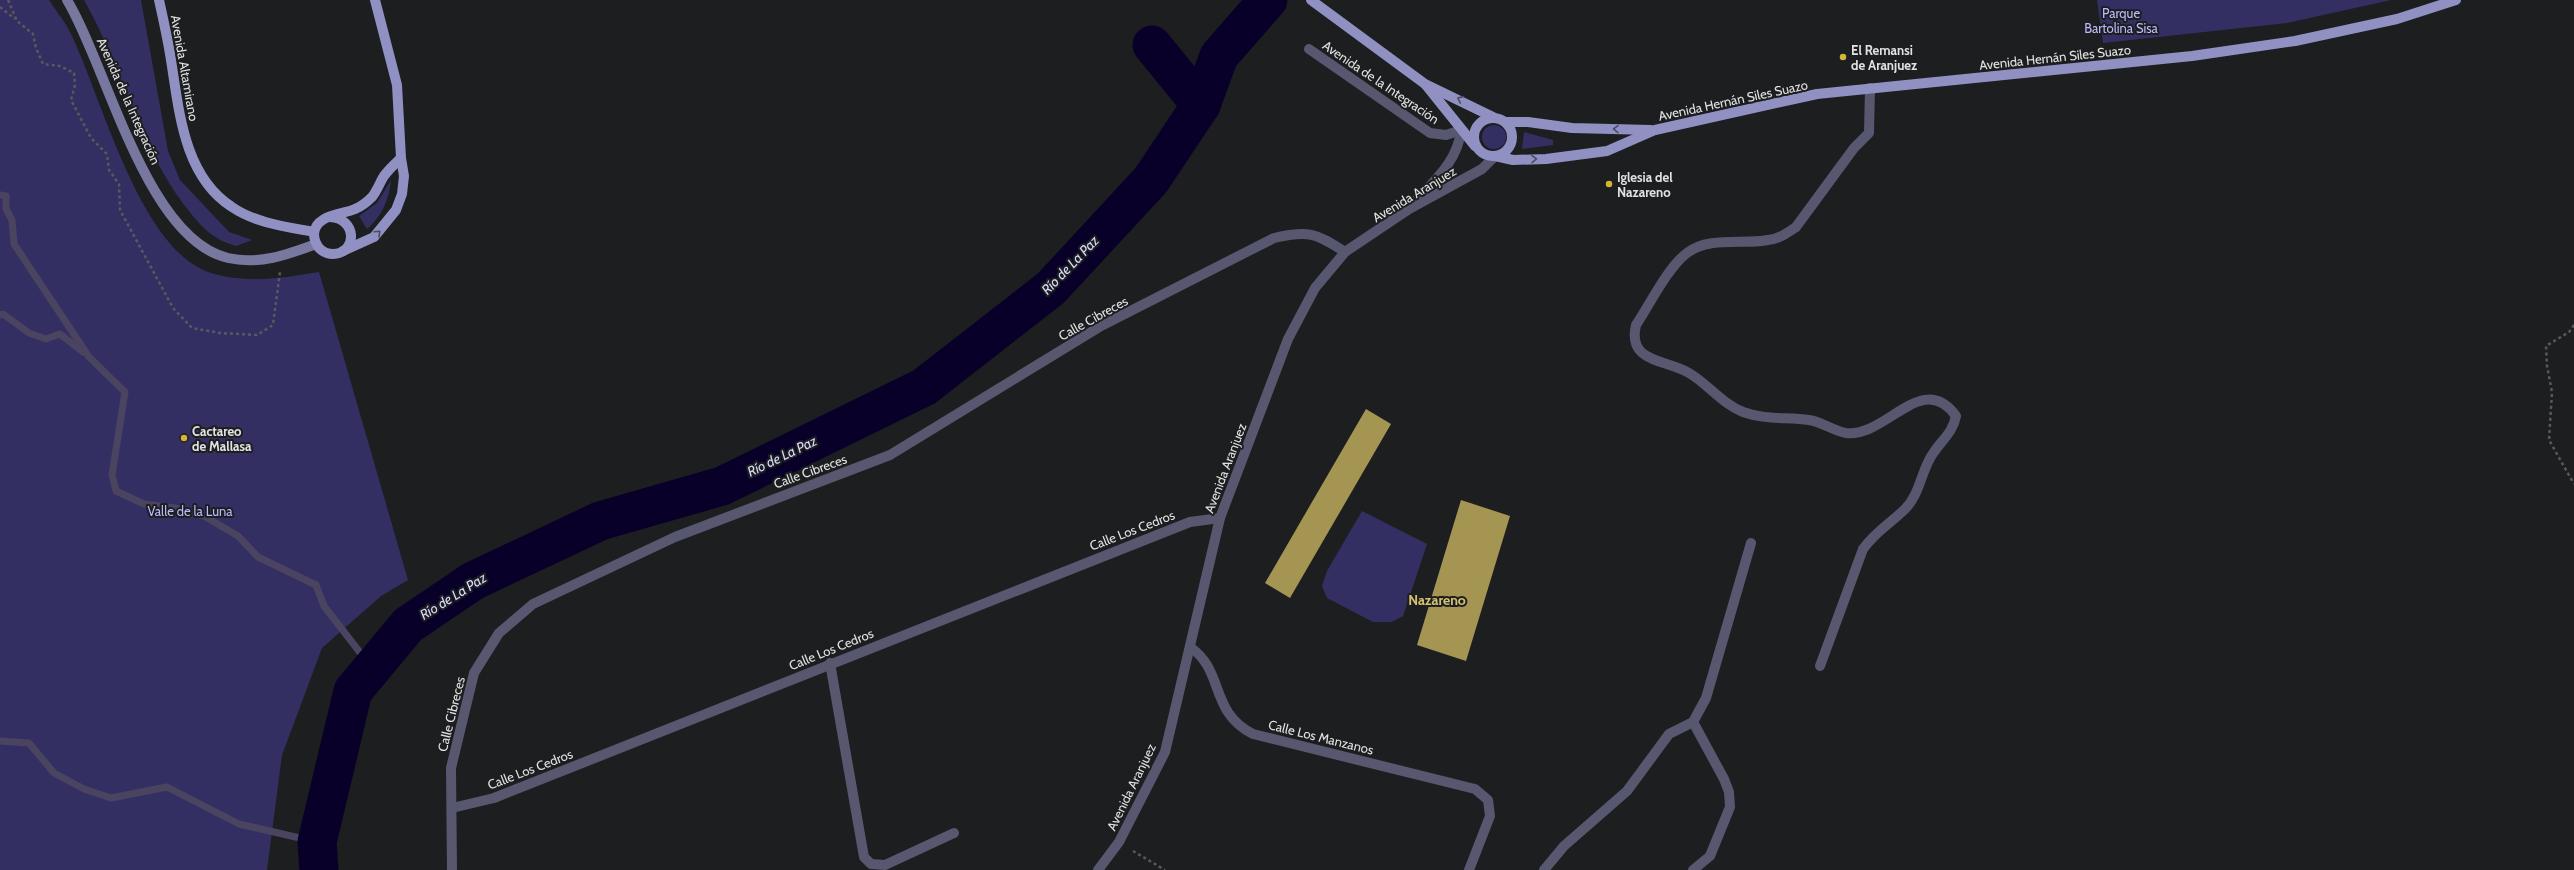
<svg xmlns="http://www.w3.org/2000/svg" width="2574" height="870" font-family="Cabin,sans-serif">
<rect width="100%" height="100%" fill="#1d1e20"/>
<!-- green -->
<g fill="#342f63">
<path d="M0 0H49C55 10 64 20 69 30 101 93 139 251 211 273 246 284 283 278 319 272L408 580 381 596 322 648 282 755 267 870H0Z"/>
<path d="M84 0H141L168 151 180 180 229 232 252 240 236 246C230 244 223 242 217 238 204 231 194 217 185 206 138 144 122 67 84 0Z"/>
<polygon points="2097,0 2391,0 2287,23 2103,43"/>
<circle cx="1494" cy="137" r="12"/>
<polygon points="1524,132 1553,140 1553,145 1522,149"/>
<path d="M391 180C389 200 382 216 367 229L359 216 377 203Z"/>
<polygon points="1362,511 1427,544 1403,616 1392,622 1373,622 1327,598 1322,586 1327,571"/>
</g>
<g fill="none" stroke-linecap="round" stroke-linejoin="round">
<!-- stream -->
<g stroke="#4a4461" stroke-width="7">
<polyline points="0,195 6,196 6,209 12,220 14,244 89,357 125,392 112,475 116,491 144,504 175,508 204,516 238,536 258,557 316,585 324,606 372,668"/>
<polyline points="0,315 3,314 29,333 46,339 60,334 83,352"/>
<polyline points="0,741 29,743 54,773 84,789 111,798 167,787 239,824 317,842"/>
</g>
<!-- river -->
<g stroke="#09002a" stroke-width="39">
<polyline points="1152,45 1201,105"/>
<polyline points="319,870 317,842 353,691 408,625 473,581 600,521 722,486 924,387 1051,288 1151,180 1201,105 1219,56 1268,0"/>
</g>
</g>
<!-- building -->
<g fill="#a59553">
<polygon points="1366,409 1391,424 1290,598 1265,583"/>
<polygon points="1461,500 1510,516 1466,661 1417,645"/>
</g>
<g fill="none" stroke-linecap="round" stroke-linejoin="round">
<!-- path -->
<g stroke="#59595b" stroke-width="2.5" stroke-dasharray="3 3" stroke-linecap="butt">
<polyline points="8,0 17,21 33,34 36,48 43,64 60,66 74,73 75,85 71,100 91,138 107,154 109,170 119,184 120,210 173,308 192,328 220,333 257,335 273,325 280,272"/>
<polyline points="0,7 15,19"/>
<polyline points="2574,325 2569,332 2546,346 2547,366 2552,392 2549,440 2574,484"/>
<polyline points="1133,851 1165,870"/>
</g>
<!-- street -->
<g stroke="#575770" stroke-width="10">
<path d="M1309 49 1430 133 1446 135 1461 130C1458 161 1434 181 1414 203"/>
<path d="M1190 647C1225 671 1209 712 1253 734L1475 789 1488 800 1490 816 1469 870"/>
<polyline points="830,663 864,857 871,864 885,865 954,833"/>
<path d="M1820 666 1863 549C1876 531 1891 523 1905 509 1921 493 1921 469 1934 452 1943 439 1953 432 1956 416 1922 369 1886 438 1846 433 1834 431 1822 422 1809 420 1787 417 1765 420 1743 412 1721 403 1708 384 1689 373 1665 359 1627 363 1636 325 1650 304 1668 267 1687 253 1709 236 1743 245 1768 240 1779 239 1787 233 1796 227L1854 148 1869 133 1870 88"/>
<polyline points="1693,722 1724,779 1729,792 1730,807 1710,856 1693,870"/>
<polyline points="452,808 494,798 1190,522 1220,518"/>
<path d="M452 870 451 768 474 673 499 633 533 604 675 537 890 455 1101 326 1274 238C1308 230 1316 233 1345 252"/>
<polyline points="1098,870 1119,842 1165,752 1220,518 1288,339 1315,288 1345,252 1409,209 1482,169 1495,156"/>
<polyline points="1544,870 1564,846 1627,791 1669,734 1693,722 1706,698 1751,543"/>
</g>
<!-- secondary -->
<path stroke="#78779f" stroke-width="10" d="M67 0C107 66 146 239 228 258 259 265 287 255 316 244"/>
<!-- primary -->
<g stroke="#9190c3" stroke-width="10">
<path d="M159 0C163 18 167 36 170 54 179 107 182 175 232 207 255 223 287 227 314 232"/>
<polyline points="1311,0 1425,84 1493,117"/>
<polyline points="1426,85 1475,146"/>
<circle cx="1493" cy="137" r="19"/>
<polyline points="1506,122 1528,122 1572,128 1651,130"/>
<polyline points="1495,156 1513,160 1546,159 1607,151 1655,130 1817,94 2192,56 2295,41 2397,19 2456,0"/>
<path d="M330 217C357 218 358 253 333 254 328 254 323 252 319 248 316 244 314 240 314 234 315 215 341 215 355 209 360 207 368 201 372 197 377 191 380 182 384 176 389 169 395 164 401 158"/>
<polyline points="343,251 374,237 396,210 402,194 404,176 401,158 397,85 375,0"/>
</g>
</g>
<!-- one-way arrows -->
<defs><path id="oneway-chevron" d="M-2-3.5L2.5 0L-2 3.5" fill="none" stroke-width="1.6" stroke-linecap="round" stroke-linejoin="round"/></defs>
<g stroke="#4b4c61">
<use href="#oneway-chevron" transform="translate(1460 99) rotate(-156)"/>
<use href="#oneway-chevron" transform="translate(1616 129) rotate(-179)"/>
<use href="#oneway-chevron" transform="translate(1534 159) rotate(-1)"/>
<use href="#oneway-chevron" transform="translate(378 233) rotate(-43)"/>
</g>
<!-- markers -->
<g fill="#d3b635" stroke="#1d1e20" stroke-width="1.5">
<circle cx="1843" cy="57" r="4"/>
<circle cx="1609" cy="184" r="4"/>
<circle cx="184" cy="438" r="4"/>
</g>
<g text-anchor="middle" stroke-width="4" stroke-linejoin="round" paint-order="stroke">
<!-- park labels -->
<g font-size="13" fill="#bab9fd" stroke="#1d1e20">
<text x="2121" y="18">Parque<tspan x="2121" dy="15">Bartolina Sisa</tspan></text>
<text x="190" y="516">Valle de la Luna</text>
</g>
<!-- poi labels -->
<g font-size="13" font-weight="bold" fill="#e1e1e2" stroke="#1d1e20" text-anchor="start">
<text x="1851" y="55">El Remansi<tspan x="1851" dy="15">de Aranjuez</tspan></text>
<text x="1617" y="182">Iglesia del<tspan x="1617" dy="15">Nazareno</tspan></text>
<text x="192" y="436">Cactareo<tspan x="192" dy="15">de Mallasa</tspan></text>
</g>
<!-- street labels -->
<g font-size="13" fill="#e1e1e2" stroke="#1d1e20">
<text transform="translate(2055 57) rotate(-6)" y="5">Avenida Hernán Siles Suazo</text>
<text transform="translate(185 68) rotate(80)" y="5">Avenida Altamirano</text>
<text transform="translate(1381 82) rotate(34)" y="5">Avenida de la Integración</text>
<text transform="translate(1733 100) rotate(-12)" y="5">Avenida Hernán Siles Suazo</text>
<text transform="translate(129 101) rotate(66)" y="5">Avenida de la Integración</text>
<text transform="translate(1414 194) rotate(-31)" y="5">Avenida Aranjuez</text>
<text transform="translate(1093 318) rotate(-29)" y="5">Calle Cibreces</text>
<text transform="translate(1225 468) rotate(-69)" y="5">Avenida Aranjuez</text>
<text transform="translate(810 471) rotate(-20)" y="5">Calle Cibreces</text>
<text transform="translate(1132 530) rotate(-21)" y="5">Calle Los Cedros</text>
<text transform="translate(831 649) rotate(-22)" y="5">Calle Los Cedros</text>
<text transform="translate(451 714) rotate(-76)" y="5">Calle Cibreces</text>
<text transform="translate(1321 737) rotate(14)" y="5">Calle Los Manzanos</text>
<text transform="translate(530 769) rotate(-21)" y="5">Calle Los Cedros</text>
<text transform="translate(1131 787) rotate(-64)" y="5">Avenida Aranjuez</text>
</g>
<!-- water labels -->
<g font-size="14" font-style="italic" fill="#d8d9fc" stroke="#1d1e20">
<text transform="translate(1070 265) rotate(-46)" y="5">Río de La Paz</text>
<text transform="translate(782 456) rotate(-26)" y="5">Río de La Paz</text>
<text transform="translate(453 596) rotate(-32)" y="5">Río de La Paz</text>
</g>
<!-- neighbourhood labels -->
<g font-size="14" font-weight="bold" fill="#d3c072" stroke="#1d1e20">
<text x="1437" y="605">Nazareno</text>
</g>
</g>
</svg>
